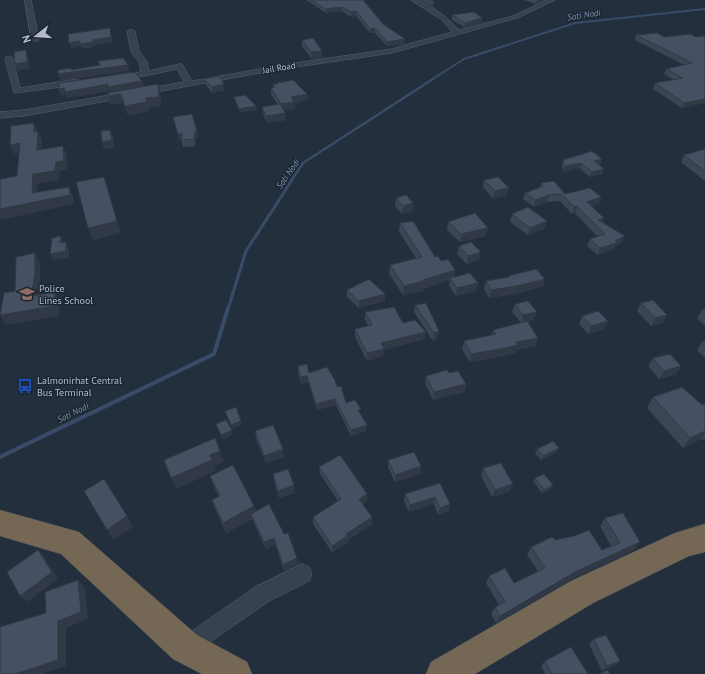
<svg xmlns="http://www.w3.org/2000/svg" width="705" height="674" font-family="'PT Sans',sans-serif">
<rect width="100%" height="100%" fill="#242f3e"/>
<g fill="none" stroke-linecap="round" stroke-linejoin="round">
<!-- stream-far3 -->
<polyline stroke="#394c67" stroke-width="2" points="431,80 464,59 575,23 705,9"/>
<!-- stream-far2 -->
<polyline stroke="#394c67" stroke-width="2.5" points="291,181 303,163 433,79"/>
<!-- stream-far1 -->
<polyline stroke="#394c67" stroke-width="3" points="228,309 246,251 292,180"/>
<!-- stream -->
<polyline stroke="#394c67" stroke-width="4" points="0,457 214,354 228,308"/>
<defs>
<g id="street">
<polygon points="25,0 31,0 39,39 38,41 32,41 31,39"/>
<path d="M411 0C429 0 447 18 459 30L513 16 547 0H555L517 18 392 53 282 69 24 116 0 118V112L24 110 184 82 177 69 145 76 114 79 113 77 114 75 141 72 139 62 131 52 127 31 131 29 135 31 139 51 147 62 149 71 179 64H182L192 81 282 65 391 49 452 32 442 20Z"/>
<polygon points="6,57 12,57 13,59 20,88 77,79 81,82 77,85 14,93 5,59"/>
<polygon points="302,564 309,567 312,574 309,581 269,601 193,654 186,657 179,654 176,647 179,640 255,587"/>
</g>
<g id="highway">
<polygon points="0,510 79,532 197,635 247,662 252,674 202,674 173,659 61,554 0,536"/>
<polygon points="705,524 705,552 689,556 593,603 475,674 426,674 431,662 571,581 675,533"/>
</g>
</defs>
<!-- street casing -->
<use href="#street" stroke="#565f6c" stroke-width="1"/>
<!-- highway casing -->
<use href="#highway" stroke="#434c59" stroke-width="1"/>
<!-- street -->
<use href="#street" fill="#38414e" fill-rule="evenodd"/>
<!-- highway -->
<use href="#highway" fill="#746855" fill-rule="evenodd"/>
</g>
<!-- wall -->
<g fill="#3b4654">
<polygon points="306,0 363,0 383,24 405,39 404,44 387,46 375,33 370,33 356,16 351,17 342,11 326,13"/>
<polygon points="418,0 432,0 434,2 433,6 425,2"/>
<polygon points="524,0 544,0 536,4"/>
<polygon points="452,15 482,18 481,23 464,27 452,20"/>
<polygon points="636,35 664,37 705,37 705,103 682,108 653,89 655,83 674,80 664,74 666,69 684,65 635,40"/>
<polygon points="302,40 322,58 312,59 302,46"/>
<polygon points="204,79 225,90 212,93 205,84"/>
<polygon points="142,81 144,87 158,84 160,93 161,106 148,108 149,111 128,115 123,103 110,105 108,96 109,92 109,91 67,98 66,94 61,95 59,89"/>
<polygon points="277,83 307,94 308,100 294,103 295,109 284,110 285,113 286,120 267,123 263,113 262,107 277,104 271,94 271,88 273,87 273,84 277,84"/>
<polygon points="234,97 257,110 240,112 235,101"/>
<polygon points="173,117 197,131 198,138 196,138 195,146 183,147 181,140 179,140"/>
<polygon points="705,150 705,181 681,162 684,155"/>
<polygon points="602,159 600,164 599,165 602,174 590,177 579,168 564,172 562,165 563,160"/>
<polygon points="484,180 507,195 493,199 483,187"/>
<polygon points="541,183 565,194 601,197 599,204 592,206 603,222 625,236 622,242 615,246 614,249 598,255 587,246 590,239 598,237 575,213 572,214 560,201 547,202 534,207 523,199 525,193 540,187"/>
<polygon points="396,198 413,211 402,214 395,206"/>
<polygon points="512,214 547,221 544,229 528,235 510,222"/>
<polygon points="448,222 486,236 460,242 447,230"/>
<polygon points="400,223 435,257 455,270 454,277 478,283 476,291 456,296 449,286 450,280 423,289 423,291 403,295 389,274 390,265 416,258 399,232"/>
<polygon points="459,246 479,260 467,264 457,254"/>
<polygon points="508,276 545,279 543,286 515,294 489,298 484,289 486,281 508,277"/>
<polygon points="347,290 385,301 359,308 347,297"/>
<polygon points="641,303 663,323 651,326 637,311"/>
<polygon points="515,304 534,320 528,321 536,346 516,350 515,353 503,356 470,362 462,349 464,341 492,335 493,330 521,323 512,312"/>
<polygon points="415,305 439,331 438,338 433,341 414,312"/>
<polygon points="705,309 705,326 697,318 702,310"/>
<polygon points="365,312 403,323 425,339 384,350 383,356 367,361 355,337 355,329 368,326 365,320"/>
<polygon points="582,316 608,321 604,329 588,334 579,324"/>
<polygon points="705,341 705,358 697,350 702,342"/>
<polygon points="653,358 677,374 659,379 648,366"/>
<polygon points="298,366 337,387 346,403 360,414 366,431 351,436 336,405 317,410 308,382 301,384 298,373"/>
<polygon points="449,373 466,384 464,392 433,400 425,383 426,376"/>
<polygon points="653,397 702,405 705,404 705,439 703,440 701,439 683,448 647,408"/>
<polygon points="216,424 232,430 233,434 223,439 217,428"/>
<polygon points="255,431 284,457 266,463 256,439"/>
<polygon points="559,448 557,452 541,460 535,453 537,449"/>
<polygon points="388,460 421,466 420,474 395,482 388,467"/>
<polygon points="319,467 367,494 367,501 362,504 372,517 372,524 348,540 348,542 332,552 313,524 313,517 338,501 320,474"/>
<polygon points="483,468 510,491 492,497 481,476"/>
<polygon points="273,474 295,493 279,498 274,481"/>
<polygon points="210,476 254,506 256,511 298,564 284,571 275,544 266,549 252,519 226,533 216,511 212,500 219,497 214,487"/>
<polygon points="535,478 553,485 551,489 542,493 533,481"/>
<polygon points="440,483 450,504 449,511 438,515 434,504 409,512 404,501 405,494"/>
<polygon points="605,518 634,550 570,580 496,623 491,614 495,607 499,605 486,583 489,576 514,583 538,571 527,555 531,547 555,540 602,550 611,546 600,526"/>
<polygon points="594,639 620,661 614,666 602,671 589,644"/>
<polygon points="545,661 588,674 545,674 541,666"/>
</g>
<!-- shaded-wall -->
<g fill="#303945">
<polygon points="537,0 544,0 536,4"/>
<polygon points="342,7 342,11 326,13 325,9"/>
<polygon points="356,11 356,16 351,17 351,12"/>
<polygon points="482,18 481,23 464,27 465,23"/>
<polygon points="110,28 113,42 95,45 95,47 82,49 81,46 71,48 69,43 93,40"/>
<polygon points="375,28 375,33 370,33 370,29"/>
<polygon points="405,39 404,44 387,46 387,42"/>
<polygon points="26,50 28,57 30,69 17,71 15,64"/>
<polygon points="322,51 322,58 312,59 311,52"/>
<polygon points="128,65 130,71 61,81 58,74 71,68 73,72"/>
<polygon points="142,81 144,87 110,93 109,91 67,98 65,92 108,84"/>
<polygon points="158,84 160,93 161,106 148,108 146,98"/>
<polygon points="224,84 225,90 212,93 212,87"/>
<polygon points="64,88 66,94 61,95 59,89"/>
<polygon points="121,94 123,103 110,105 108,96"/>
<polygon points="307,94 308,100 294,103 295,109 281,111 281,104 291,97"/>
<polygon points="705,99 705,103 682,108 684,103"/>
<polygon points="146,102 149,111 128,115 125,106"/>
<polygon points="256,106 257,110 240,112 239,109"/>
<polygon points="285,113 286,120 267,123 266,116"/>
<polygon points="34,123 42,140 41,160 37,150 34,132"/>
<polygon points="110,130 113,137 114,148 104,149 102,142"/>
<polygon points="195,131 197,131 198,138 196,138 195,146 194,139"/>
<polygon points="182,133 184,140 179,140 178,134"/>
<polygon points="20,143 24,152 14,154 10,145"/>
<polygon points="63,146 67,155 67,170 60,171 59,180 37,184 36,202 69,187 73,196 74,204 0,220 0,209 32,193 33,174 56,162"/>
<polygon points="602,159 600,164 592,166 594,161"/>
<polygon points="581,163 579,168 564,172 565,166"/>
<polygon points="604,169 602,174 590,177 592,172"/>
<polygon points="104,177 121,233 93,240 88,228"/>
<polygon points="509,188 507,195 493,199 495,191"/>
<polygon points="549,195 547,202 534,207 535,200"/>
<polygon points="601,197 599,204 585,208 587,202"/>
<polygon points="413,203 413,211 402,214 403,206"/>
<polygon points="577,206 575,213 572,214 574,207"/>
<polygon points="604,218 602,225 598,220"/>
<polygon points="547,221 544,229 528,235 530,228"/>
<polygon points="488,228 486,236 460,242 461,234"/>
<polygon points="61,236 64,243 60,243"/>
<polygon points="625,236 622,242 615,246 614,249 598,255 600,248 615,241"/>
<polygon points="66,242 69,249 69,258 53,260 50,254"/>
<polygon points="481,252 479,260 467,264 468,256"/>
<polygon points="35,253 40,263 40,284 36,306 31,296"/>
<polygon points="455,270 453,279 450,278 450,280 423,289 423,291 403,295 404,286"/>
<polygon points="545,279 543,286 515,294 489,298 491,290"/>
<polygon points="478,283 476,291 456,296 457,288"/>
<polygon points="55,292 60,302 59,316 6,325 0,315"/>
<polygon points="385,294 385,301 359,308 359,301"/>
<polygon points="537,312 534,320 521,323 523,315"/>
<polygon points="667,315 663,323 651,326 655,318"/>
<polygon points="608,321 604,329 588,334 591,326"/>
<polygon points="439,331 438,338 433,341 434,333"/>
<polygon points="426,332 425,339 384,350 383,356 367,361 367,353 381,343"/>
<polygon points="538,338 536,346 516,350 515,353 503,356 470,362 471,354 516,342"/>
<polygon points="681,366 677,374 659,379 664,371"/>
<polygon points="307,376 308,382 301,384 300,377"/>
<polygon points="466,384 464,392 433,400 434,392"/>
<polygon points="335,399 336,405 317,410 316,404"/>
<polygon points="241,421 242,425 232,429 231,425"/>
<polygon points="367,425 366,431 351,436 351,430"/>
<polygon points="232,430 233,434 223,439 221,435"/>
<polygon points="705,431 705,434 701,439 683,448 690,438"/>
<polygon points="559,448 557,452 541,460 543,456"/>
<polygon points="283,449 284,457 266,463 264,456"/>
<polygon points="220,451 224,462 214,466 216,471 176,489 171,478 210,455"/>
<polygon points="421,466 420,474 395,482 395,475"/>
<polygon points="513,484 510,491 492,497 495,490"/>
<polygon points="294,485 295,493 279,498 278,491"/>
<polygon points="553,485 551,489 542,493 544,490"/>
<polygon points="367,494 367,501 358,506 359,499"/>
<polygon points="435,497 434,504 409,512 410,505"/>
<polygon points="450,504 449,511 438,515 440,508"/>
<polygon points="254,506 257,517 251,514 252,519 226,533 223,523"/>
<polygon points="127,516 133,527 113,540 107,530"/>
<polygon points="372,517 372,524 348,540 348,542 332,552 332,546 346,534"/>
<polygon points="274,538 275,544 266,549 264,542"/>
<polygon points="640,542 634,550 570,580 496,623 500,616 575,572"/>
<polygon points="38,550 44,557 58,579 27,602 20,596"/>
<polygon points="297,558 298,564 284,571 283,565"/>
<polygon points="78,580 85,588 88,619 66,628 66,666 41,674 15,674 58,621"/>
<polygon points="620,661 614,666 602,671 607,666"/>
</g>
<!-- building -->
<g fill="#455162" stroke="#303945">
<polygon points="311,0 363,0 383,24 405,39 387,42 375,28 370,29 356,11 351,12 342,7 325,9"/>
<polygon points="474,12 482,18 465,23 452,15"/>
<polygon points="110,28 111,37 93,40 93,42 80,44 80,41 69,43 68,34"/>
<polygon points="657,33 664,37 690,34 696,37 703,36 705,37 705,99 684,103 655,83 683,78 666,69 692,63 636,35"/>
<polygon points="313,38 322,51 311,52 302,40"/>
<polygon points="26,50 27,62 15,64 14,52"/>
<polygon points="123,58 128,65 58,74 58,70 71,68 71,70 100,65 98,61"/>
<polygon points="135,72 142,81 108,87 108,84 65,92 64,88 59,89 59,83"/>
<polygon points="219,76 224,84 212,87 204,79"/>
<polygon points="293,80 307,94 291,97 294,102 281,104 271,88 275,87 273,84 278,84 277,83"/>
<polygon points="158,84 159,97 146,98 146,102 125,106 121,94 108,96 108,93"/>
<polygon points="245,95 256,106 239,109 234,97"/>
<polygon points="280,104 285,113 266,116 262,107"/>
<polygon points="192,114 197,131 195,131 194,139 181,140 182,133 178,134 173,117"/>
<polygon points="34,123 34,132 38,131 37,150 63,146 64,161 56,162 55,171 33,174 32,193 69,187 70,195 0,209 0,179 17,176 20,143 10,145 11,126"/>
<polygon points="110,130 112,140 102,142 101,131"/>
<polygon points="705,149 705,171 684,155"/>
<polygon points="592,151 602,159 594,161 604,169 592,172 581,163 565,166 563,160"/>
<polygon points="104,177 117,221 88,228 76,182"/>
<polygon points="498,177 509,188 495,191 484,180"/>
<polygon points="554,181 565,194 590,188 601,197 587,202 604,218 598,220 625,236 615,241 617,243 600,248 590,239 605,234 577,206 574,207 562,194 549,195 535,200 525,193 543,186 541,183"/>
<polygon points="406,195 413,203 403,206 396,198"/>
<polygon points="528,207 547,221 530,228 512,214"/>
<polygon points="475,213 488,228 461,234 448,222"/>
<polygon points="413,221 435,257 438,256 441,261 448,259 455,270 423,280 424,281 404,286 390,265 422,257 400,223"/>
<polygon points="61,236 60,243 66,242 66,251 50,254 52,238"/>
<polygon points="471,242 481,252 468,256 459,246"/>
<polygon points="35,253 35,274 31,296 55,292 54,306 0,315 4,293 15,291 16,257"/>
<polygon points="536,269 545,279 517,286 491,290 486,281 509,277 508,276"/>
<polygon points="470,273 478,283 457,288 450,278"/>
<polygon points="369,279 385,294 359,301 347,290"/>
<polygon points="653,300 667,315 655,318 641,303"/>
<polygon points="528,301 537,312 523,315 515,304"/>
<polygon points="426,303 439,331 434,333 415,305"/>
<polygon points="394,307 403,323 415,320 426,332 381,343 384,349 367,353 355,329 372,325 365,312"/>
<polygon points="705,309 705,313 702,310"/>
<polygon points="598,311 608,321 591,326 582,316"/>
<polygon points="527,321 538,338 516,342 518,345 505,348 471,354 464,341 496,334 493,330"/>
<polygon points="705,341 705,346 702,342"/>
<polygon points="670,354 681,366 664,371 653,358"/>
<polygon points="307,364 309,373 327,367 335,380 337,387 341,386 346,403 355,400 361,409 358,410 367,425 351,430 335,399 316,404 307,376 300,377 298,366"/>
<polygon points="447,370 449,373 458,371 466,384 434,392 426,376"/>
<polygon points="682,387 702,405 705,404 705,431 690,438 653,397"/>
<polygon points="236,407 241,421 231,425 225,411"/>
<polygon points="226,420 232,430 221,435 216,424"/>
<polygon points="273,425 283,449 264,456 255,431"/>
<polygon points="215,438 220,451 210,455 212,460 171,478 164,460"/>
<polygon points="553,441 559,448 543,456 537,449"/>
<polygon points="414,452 421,466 395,475 388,460"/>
<polygon points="340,455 367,494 359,499 372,517 346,534 347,536 332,546 313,517 341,499 319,467"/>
<polygon points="501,463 513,484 495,490 483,468"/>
<polygon points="233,465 254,506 223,523 212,500 220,496 210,476"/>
<polygon points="288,469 294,485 278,491 273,474"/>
<polygon points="544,474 553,485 544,490 535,478"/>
<polygon points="104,479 127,516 107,530 84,491"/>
<polygon points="440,483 450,504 440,508 435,497 410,505 405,494"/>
<polygon points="269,504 284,534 288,533 297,558 283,565 274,538 264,542 251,514"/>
<polygon points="623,513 640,542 575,572 500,616 495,607 505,602 489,576 505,568 514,583 545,568 531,547 552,537 555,540 574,536 589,530 602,550 620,543 605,518"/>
<polygon points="38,550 52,572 20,596 7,572"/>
<polygon points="78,580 81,612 58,621 58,660 15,674 0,674 0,627 46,613 45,592"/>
<polygon points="606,635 620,661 607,666 594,639"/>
<polygon points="571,647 588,674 552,674 545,661"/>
<polygon points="608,670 610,674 599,674"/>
</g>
<!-- icons -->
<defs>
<symbol id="school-bare" viewBox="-9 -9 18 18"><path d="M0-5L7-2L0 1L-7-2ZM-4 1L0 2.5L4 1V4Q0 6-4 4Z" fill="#8d6e63" stroke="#1d2633" stroke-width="2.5" paint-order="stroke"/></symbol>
<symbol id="bus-bare" viewBox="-9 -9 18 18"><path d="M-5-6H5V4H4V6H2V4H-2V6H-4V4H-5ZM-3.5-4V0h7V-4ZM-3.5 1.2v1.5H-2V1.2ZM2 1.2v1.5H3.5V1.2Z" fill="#1a4fb4" stroke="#1d2633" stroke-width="2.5" paint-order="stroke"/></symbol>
</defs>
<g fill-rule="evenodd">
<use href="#school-bare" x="16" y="283" width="22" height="22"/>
<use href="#bus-bare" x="14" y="375" width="22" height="22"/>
</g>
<g text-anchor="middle" stroke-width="3" stroke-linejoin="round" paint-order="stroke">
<!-- far-water labels -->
<g font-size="9" font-style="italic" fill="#7c92b1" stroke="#1d2633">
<text transform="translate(584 15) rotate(-9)" y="3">Soti Nodi</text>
<text transform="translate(288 174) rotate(-55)" y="3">Soti Nodi</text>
<text transform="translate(73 413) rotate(-26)" y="3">Soti Nodi</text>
</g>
<!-- far-street labels -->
<g font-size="9" fill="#b4bcc9" stroke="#1d2633">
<text transform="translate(279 68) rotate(-9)" y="3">Jail Road</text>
</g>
<!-- poi labels -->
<g font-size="10" fill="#b4bcc9" stroke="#1d2633" text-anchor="start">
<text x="39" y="292">Police<tspan x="39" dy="12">Lines School</tspan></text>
<text x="37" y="384">Lalmonirhat Central<tspan x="37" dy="12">Bus Terminal</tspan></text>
</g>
</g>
<!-- north arrow -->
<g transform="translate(36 36) rotate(253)" stroke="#1d2633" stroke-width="3" paint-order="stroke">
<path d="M0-3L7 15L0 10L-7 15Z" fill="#b4bcc9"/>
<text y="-6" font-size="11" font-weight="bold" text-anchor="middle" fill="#b4bcc9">N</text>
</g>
</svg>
